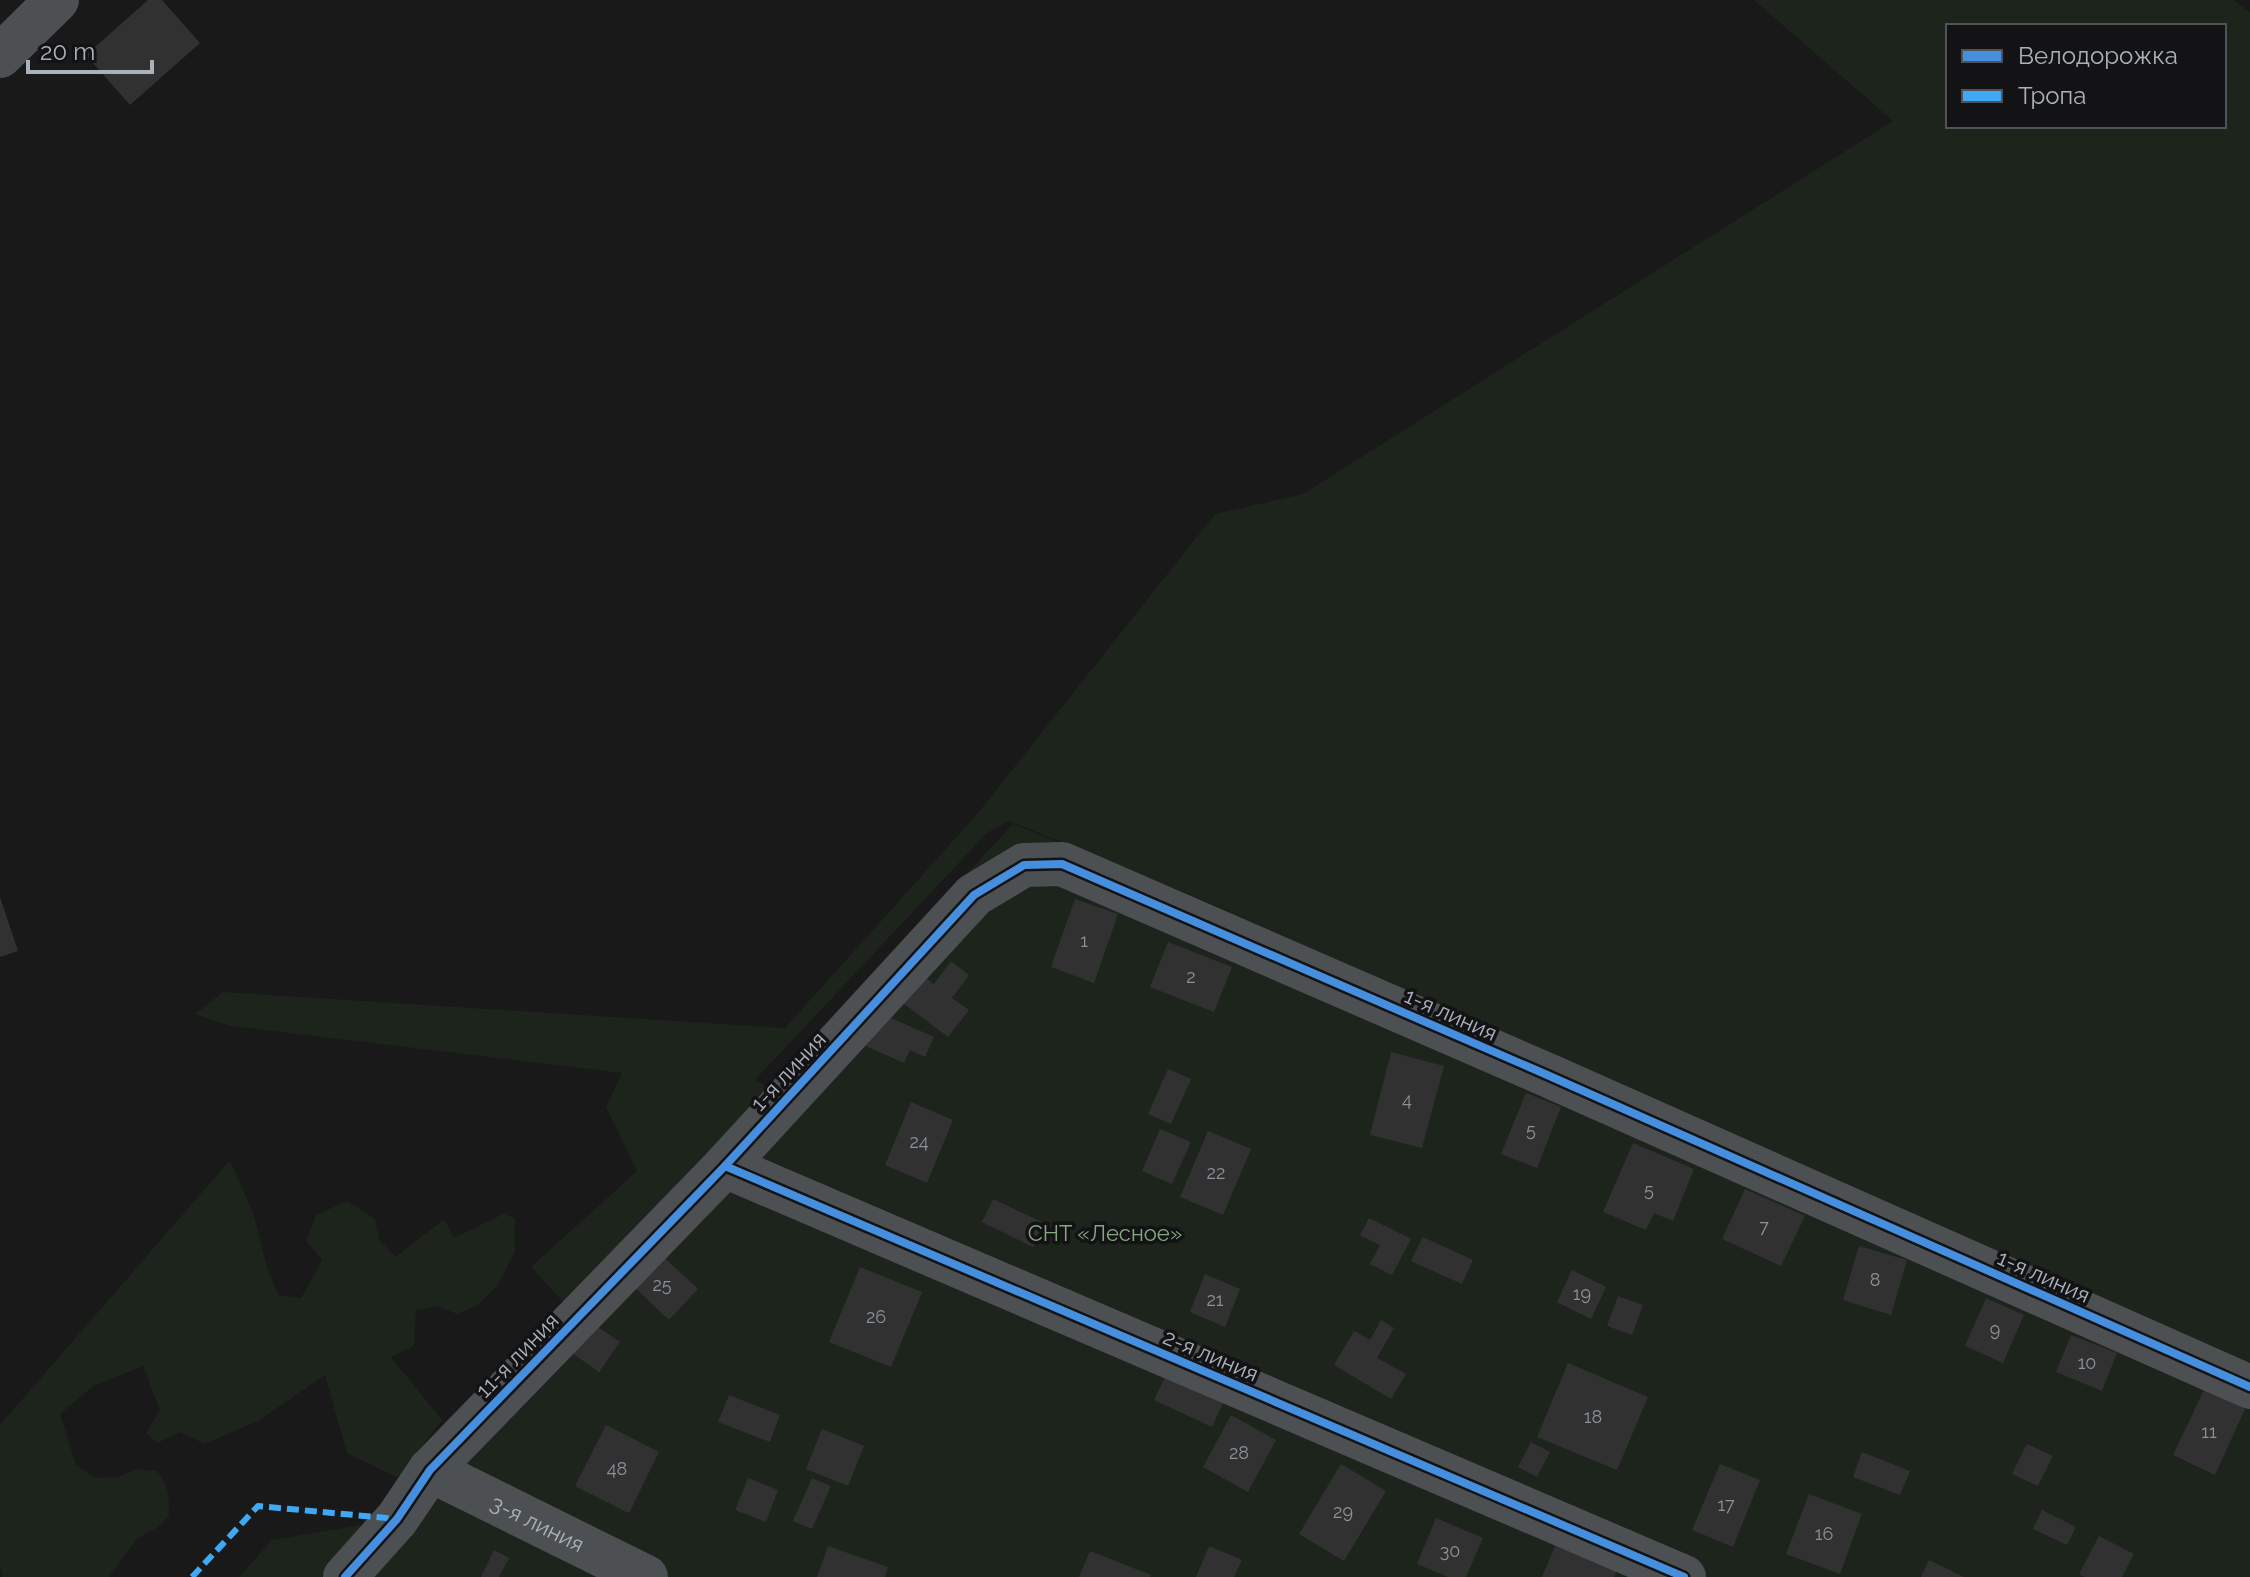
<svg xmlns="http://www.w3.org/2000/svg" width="2250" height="1577" font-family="Raleway,sans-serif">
<rect width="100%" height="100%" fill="#191919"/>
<!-- green -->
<g fill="#1d241c" fill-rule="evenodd">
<path d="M1754 0H2233L2250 12V1577H239L272 1540 361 1525 566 1305 531 1267 637 1171 606 1107 622 1073 231 1026 195 1014 223 992 785 1028 978 813 1215 514 1303 494 1893 121ZM1948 26H2224V126H1948ZM1009 821 1332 953 1013 824 768 1087 755 1080 987 833Z"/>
<path d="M230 1160 254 1215 266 1264 278 1295 301 1298 322 1260 306 1241 316 1215 347 1201 375 1219 379 1240 396 1257 444 1219 454 1238 503 1214 515 1218V1251L498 1285 478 1305 457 1314 437 1306 416 1310 414 1346 391 1357 442 1420 398 1478 347 1453 325 1375 258 1421 204 1444 181 1432 157 1443 146 1433 160 1410 143 1366 93 1386 60 1414 76 1465 94 1478 116 1477 138 1469 157 1471C169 1485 169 1497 169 1516L158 1527 138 1538 109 1577H3L0 1564V1425Z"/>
</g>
<!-- building -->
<g fill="#313132">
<polygon points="148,0 162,0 200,43 130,105 86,55"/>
<polygon points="0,897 18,951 0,957"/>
<polygon points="1075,899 1118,914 1094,983 1051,967"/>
<polygon points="1168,942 1232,967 1214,1012 1150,987"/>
<polygon points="951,961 969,975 952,998 969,1010 948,1037 887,991 907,964 934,984"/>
<polygon points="875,1011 934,1037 925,1057 910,1050 904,1063 861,1044"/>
<polygon points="1391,1052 1444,1066 1422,1148 1370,1135"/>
<polygon points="1168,1069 1191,1079 1171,1124 1148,1114"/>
<polygon points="1526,1093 1561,1107 1537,1168 1501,1154"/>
<polygon points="911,1102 953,1120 927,1183 885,1165"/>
<polygon points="1160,1129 1191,1142 1172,1184 1142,1171"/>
<polygon points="1208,1131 1251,1149 1223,1215 1180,1197"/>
<polygon points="1633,1143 1694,1169 1673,1221 1654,1213 1646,1230 1603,1212"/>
<polygon points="1745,1189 1805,1216 1781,1266 1722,1239"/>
<polygon points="993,1199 1044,1223 1033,1247 982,1222"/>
<polygon points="1369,1218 1411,1239 1392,1275 1370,1264 1380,1245 1360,1235"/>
<polygon points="1423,1237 1473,1260 1462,1284 1411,1261"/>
<polygon points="1859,1246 1907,1260 1891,1315 1843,1300"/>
<polygon points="655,1249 698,1289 669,1320 627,1280"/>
<polygon points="860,1267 922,1292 891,1367 829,1342"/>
<polygon points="1572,1270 1606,1287 1591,1319 1557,1302"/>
<polygon points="1205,1274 1240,1289 1225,1327 1190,1312"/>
<polygon points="1618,1296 1643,1305 1632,1335 1607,1326"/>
<polygon points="1986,1298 2024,1315 2003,1363 1965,1346"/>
<polygon points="1381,1320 1394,1328 1377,1358 1406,1374 1391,1399 1334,1365 1354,1331 1370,1340"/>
<polygon points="589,1321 620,1342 599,1372 569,1351"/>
<polygon points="2071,1335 2117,1353 2102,1391 2056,1372"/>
<polygon points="1568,1363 1648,1397 1617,1470 1537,1437"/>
<polygon points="1165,1377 1223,1403 1212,1427 1154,1400"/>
<polygon points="2204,1390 2245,1409 2215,1475 2173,1455"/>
<polygon points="729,1395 780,1415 770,1442 718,1422"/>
<polygon points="1231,1415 1276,1440 1248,1492 1203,1467"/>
<polygon points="606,1425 659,1452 629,1513 575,1486"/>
<polygon points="822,1429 864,1446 848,1486 806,1469"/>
<polygon points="1531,1442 1550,1452 1537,1477 1518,1467"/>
<polygon points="2027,1444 2053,1456 2038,1486 2012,1474"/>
<polygon points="1862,1452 1910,1471 1900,1495 1853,1477"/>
<polygon points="1341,1464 1386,1491 1344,1561 1299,1534"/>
<polygon points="1720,1464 1760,1480 1733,1547 1692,1530"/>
<polygon points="748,1478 778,1490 766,1522 735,1510"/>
<polygon points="812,1478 831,1486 812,1529 793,1521"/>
<polygon points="1809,1494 1862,1514 1840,1574 1786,1554"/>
<polygon points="2042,1510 2076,1527 2067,1545 2033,1529"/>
<polygon points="1436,1518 1483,1538 1466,1577 1448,1577 1417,1564"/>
<polygon points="2099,1536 2134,1554 2122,1577 2085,1577 2079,1574"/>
<polygon points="1556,1544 1617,1570 1614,1577 1542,1577"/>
<polygon points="828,1546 888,1567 885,1577 817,1577"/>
<polygon points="1209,1546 1242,1560 1234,1577 1196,1577"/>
<polygon points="494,1550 509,1558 499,1577 481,1577"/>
<polygon points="1090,1551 1151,1575 1150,1577 1079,1577"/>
<polygon points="1929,1560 1964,1577 1921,1577"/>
</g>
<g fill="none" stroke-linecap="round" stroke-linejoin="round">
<!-- minor -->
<g stroke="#4d5052" stroke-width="44">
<polyline points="0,56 57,0"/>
<polyline points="725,1166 1684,1577"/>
<path id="s1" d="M430 1470 646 1577"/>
<polyline points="345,1577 397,1519 430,1470 725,1166 974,895 1024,865 1062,864 1545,1074 2250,1387"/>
</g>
<!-- quiet -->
<polyline stroke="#3fa9f5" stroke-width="6" stroke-dasharray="12 6" stroke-linecap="butt" points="192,1577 258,1506 397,1519"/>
<defs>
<g id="cycleway">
<polyline points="725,1166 1684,1577"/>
<polyline points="345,1577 397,1519 430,1470 725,1166 974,895 1024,865 1062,864 1545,1074 2250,1387"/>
</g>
</defs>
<!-- cycleway casing -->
<use href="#cycleway" stroke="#131315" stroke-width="13"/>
<!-- cycleway -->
<use href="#cycleway" stroke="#468fdf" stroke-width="8"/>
</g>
<g text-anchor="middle" stroke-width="7" stroke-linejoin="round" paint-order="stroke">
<!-- number labels -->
<g font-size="18" fill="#8b9299">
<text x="1084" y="947">1</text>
<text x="1191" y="983">2</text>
<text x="1407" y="1106">4</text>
<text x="1531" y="1136">5</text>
<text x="919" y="1148">24</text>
<text x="1216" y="1179">22</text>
<text x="1649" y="1196">5</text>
<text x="1764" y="1233">7</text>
<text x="1875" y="1286">8</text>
<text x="662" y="1291">25</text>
<text x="1582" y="1300">19</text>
<text x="1215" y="1306">21</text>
<text x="876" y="1323">26</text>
<text x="1995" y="1336">9</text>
<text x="2087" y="1369">10</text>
<text x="1593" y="1423">18</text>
<text x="2209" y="1438">11</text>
<text x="1239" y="1459">28</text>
<text x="617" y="1475">48</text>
<text x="1726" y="1511">17</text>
<text x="1343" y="1518">29</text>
<text x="1824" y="1540">16</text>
<text x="1450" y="1557">30</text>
</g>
<!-- street labels -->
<g font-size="22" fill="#a9b2bb" stroke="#131315">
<text transform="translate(1451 1014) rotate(24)" y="8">1-я линия</text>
<text transform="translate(788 1071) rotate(-47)" y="8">1-я линия</text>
<text transform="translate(2044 1276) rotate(24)" y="8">1-я линия</text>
<text transform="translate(517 1355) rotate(-46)" y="8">11-я линия</text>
<text transform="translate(1211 1355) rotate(23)" y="8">2-я линия</text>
<text dy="8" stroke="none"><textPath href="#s1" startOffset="120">3-я линия</textPath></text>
</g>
<!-- park labels -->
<g font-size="22" fill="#84a87e" stroke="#131315">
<text x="1105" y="1241">СНТ «Лесное»</text>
</g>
</g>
<!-- legend -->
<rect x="1946" y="24" width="280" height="104" fill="#131315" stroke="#4f5357" stroke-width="2"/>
<rect x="1962" y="50" width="40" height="12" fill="#468fdf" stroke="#4f5357" stroke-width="2"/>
<text x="2018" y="64" font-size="24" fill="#a9b2bb">Велодорожка</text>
<rect x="1962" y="90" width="40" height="12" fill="#3fa9f5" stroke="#4f5357" stroke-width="2"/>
<text x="2018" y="104" font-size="24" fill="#a9b2bb">Тропа</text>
<!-- scale -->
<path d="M28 60v12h124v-12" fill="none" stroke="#a9b2bb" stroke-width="4"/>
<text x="40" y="60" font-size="24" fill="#a9b2bb" stroke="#131315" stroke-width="6" paint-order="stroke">20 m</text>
</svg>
